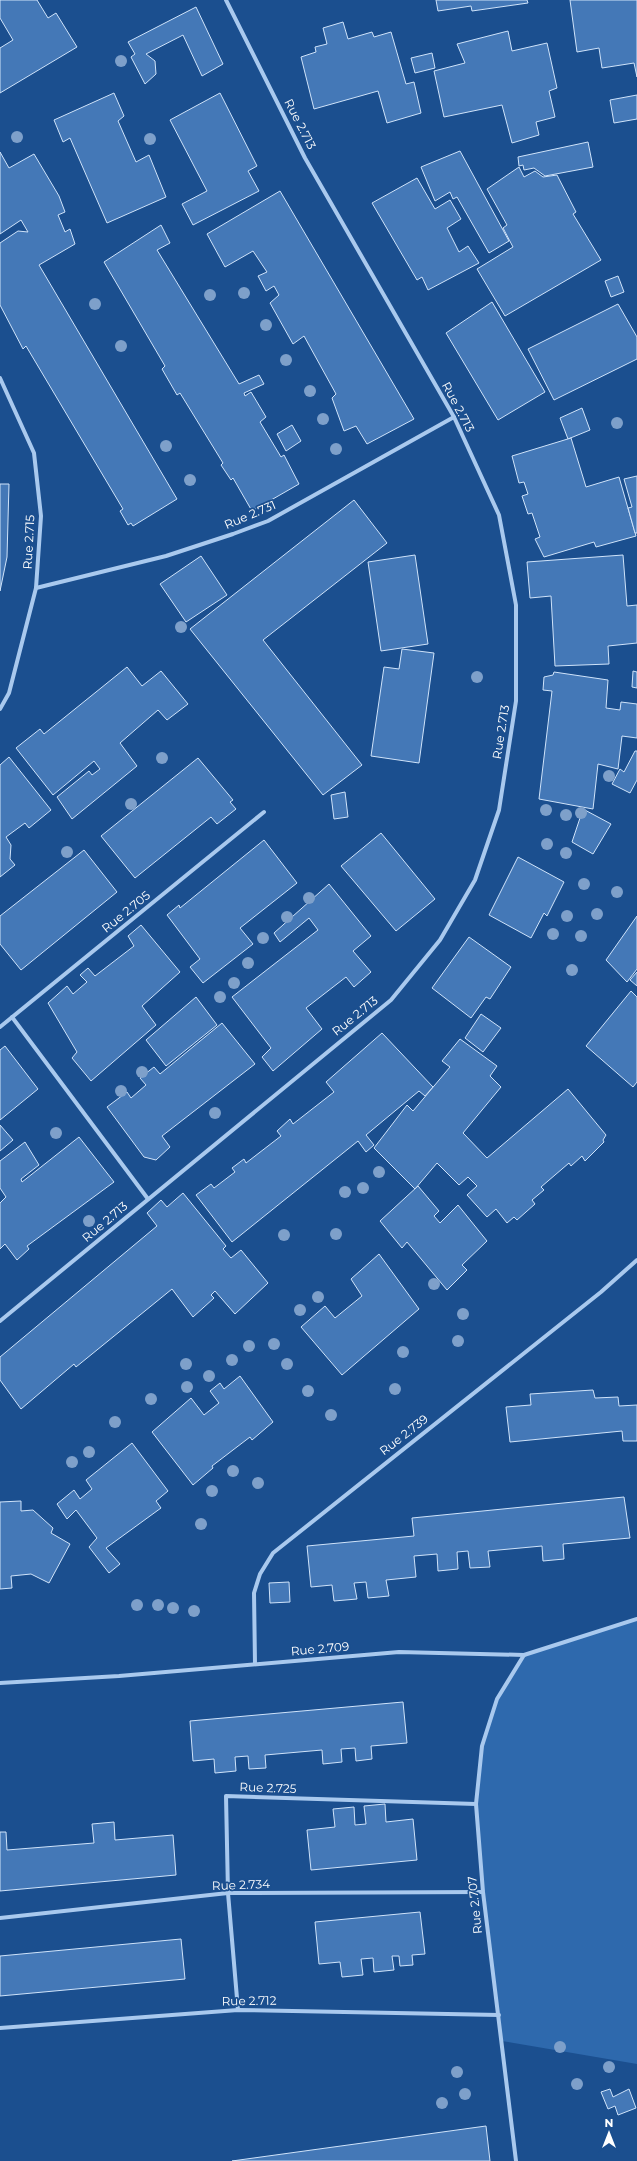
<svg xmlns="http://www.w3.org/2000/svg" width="637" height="2161" font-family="Montserrat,sans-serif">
<rect width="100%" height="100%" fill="#1b4f8f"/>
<!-- green -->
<polygon fill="#2e69ad" points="637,1619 637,2064 502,2041 483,1892 476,1804 482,1746 497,1699 524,1655"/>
<!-- building -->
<g fill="#4478b7" stroke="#cfe3fa">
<polygon points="0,0 37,0 48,18 56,13 77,47 0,93 0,48 13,40 0,18"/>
<polygon points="436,0 527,0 528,3 472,11 471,6 438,11"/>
<polygon points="570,0 637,0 637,77 634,63 602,68 599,48 577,52"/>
<polygon points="196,7 223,64 202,76 183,35 146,54 155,61 156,74 145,84 131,57 135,54 128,42"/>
<polygon points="343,22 348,39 372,32 374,37 391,32 406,84 414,82 421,113 387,123 378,91 314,109 301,57 316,52 315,47 327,44 323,28"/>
<polygon points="508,31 512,51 547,43 557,88 549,91 555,117 536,122 539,135 512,143 502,105 444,117 434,71 465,63 457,44"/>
<polygon points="432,53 435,68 415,73 411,58"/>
<polygon points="114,93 124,116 118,121 136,162 149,155 166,197 107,223 70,138 63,142 54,120"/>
<polygon points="220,93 257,166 248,171 259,191 193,225 182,204 207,191 170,120"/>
<polygon points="637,95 637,119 614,123 610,100"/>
<polygon points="588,142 593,167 545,176 534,168 524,170 523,165 519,166 518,157"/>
<polygon points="460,151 509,241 489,253 457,197 453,199 450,192 435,201 421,167"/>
<polygon points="0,152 9,168 34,154 59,196 65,212 58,215 65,232 70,229 75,244 39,265 177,499 133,526 131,523 128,525 120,511 123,509 26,346 23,349 0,305 0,243 18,231 28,232 21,220 0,234"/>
<polygon points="519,167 524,177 535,171 543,177 557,175 576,212 573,214 601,260 505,316 477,269 513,247 503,228 507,225 487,189"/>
<polygon points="417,178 435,209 450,200 461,219 447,228 459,252 468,246 479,263 428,290 422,277 417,280 372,203"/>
<polygon points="280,191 414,419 367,444 356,426 344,431 332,398 336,394 304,336 293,344 270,303 279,295 274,286 266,291 258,276 267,272 253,251 225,267 207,234"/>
<polygon points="161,225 170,243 157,250 239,384 259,375 264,384 244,393 245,396 251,392 266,417 260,422 281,457 284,455 299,484 252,511 233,478 231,480 221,465 223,463 180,393 177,395 162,369 165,366 104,262"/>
<polygon points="618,276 624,292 611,297 605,281"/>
<polygon points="492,302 545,392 498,420 446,333"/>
<polygon points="618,304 637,337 637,359 554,400 528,349"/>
<polygon points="582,408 590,430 568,439 560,418"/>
<polygon points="292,425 301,441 286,451 277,434"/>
<polygon points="571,438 586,487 619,477 636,536 596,547 594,542 544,557 535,539 540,537 532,513 528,514 522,496 528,494 524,482 519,483 512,456"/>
<polygon points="637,476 637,533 635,533 628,508 632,507 624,479"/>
<polygon points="0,484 9,484 7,557 0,591"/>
<polygon points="354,500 387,543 263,640 362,765 323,795 190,629"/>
<polygon points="415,555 428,644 381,651 368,562"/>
<polygon points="623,555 627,606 637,605 637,643 608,646 609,664 555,666 551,596 530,598 527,562"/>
<polygon points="201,556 227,595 186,622 160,584"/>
<polygon points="402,649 434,653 419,763 371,756 384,667 399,669"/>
<polygon points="127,667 142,686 161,671 188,704 167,720 158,710 120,743 137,766 72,819 57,797 89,771 92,775 100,769 94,761 53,795 16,748 40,729 44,734"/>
<polygon points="633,671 637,672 637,688 632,687"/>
<polygon points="554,672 608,680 606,708 620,710 621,702 637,704 637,738 622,736 618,769 598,764 593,809 539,799 552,691 543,690 544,677 553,675"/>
<polygon points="635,751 637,751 637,780 630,793 612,784 620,769 624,772"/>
<polygon points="9,757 51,810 29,828 25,823 6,837 11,845 10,859 15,865 0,877 0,765"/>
<polygon points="198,758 233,800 230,802 236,809 217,824 211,817 135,878 101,836"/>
<polygon points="345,792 348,817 334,819 331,795"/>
<polygon points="583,809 611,824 593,854 572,842"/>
<polygon points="381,833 435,899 396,931 341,866"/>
<polygon points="264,840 297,883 240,928 253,944 203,983 190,967 200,959 167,915 179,905 180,908"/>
<polygon points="84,850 117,892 21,970 0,944 0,916"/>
<polygon points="518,857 564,882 547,916 544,913 531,938 489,915"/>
<polygon points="329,884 371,936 353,951 371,972 354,987 346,977 306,1008 322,1029 273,1071 262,1057 271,1048 232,997 318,930 309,918 280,942 274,933"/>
<polygon points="637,916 637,969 627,982 606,960"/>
<polygon points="141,925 180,972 142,1006 156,1025 91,1081 72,1058 77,1052 48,1003 67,986 73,994 87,982 80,975 88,968 95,976 134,946 128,936"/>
<polygon points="469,937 511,967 490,999 486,997 471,1018 432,988"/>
<polygon points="637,972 637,986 630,980"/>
<polygon points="631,991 637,997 637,1082 633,1087 586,1046"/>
<polygon points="196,997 217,1025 166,1066 146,1040"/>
<polygon points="481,1014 501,1028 483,1052 465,1038"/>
<polygon points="222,1023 255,1064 162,1136 170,1147 156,1160 144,1157 107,1107 127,1092 131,1098 146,1085 140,1078 154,1067 160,1074"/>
<polygon points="382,1033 433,1087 425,1096 419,1091 366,1135 374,1145 366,1152 358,1141 232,1242 196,1195 211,1184 214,1188 235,1172 232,1168 244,1159 246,1163 281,1136 277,1131 290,1119 293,1124 334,1092 326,1082"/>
<polygon points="460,1039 497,1066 490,1076 501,1087 463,1133 487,1158 568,1089 606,1135 603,1140 604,1142 585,1161 582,1156 571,1166 569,1163 541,1187 544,1190 532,1200 535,1204 517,1220 514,1217 507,1223 496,1209 487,1217 467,1195 477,1186 468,1177 459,1185 437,1163 415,1189 374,1148 407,1105 413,1111 450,1067 442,1061"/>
<polygon points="5,1046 38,1089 0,1120 0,1050"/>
<polygon points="0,1125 13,1140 0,1151"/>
<polygon points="79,1137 114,1182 27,1246 29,1249 17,1260 5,1244 0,1249 0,1203 6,1197 0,1188 0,1161 25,1142 39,1165 21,1179 22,1182"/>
<polygon points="418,1186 439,1211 434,1216 440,1223 458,1205 487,1241 462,1265 467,1270 447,1290 407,1242 402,1248 380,1221"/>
<polygon points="183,1193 226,1246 223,1249 231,1258 241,1250 268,1283 235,1314 215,1291 211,1295 214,1298 193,1317 172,1289 76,1367 74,1364 21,1409 0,1380 0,1357 157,1226 147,1213 161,1200 167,1207"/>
<polygon points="379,1254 419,1309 342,1375 301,1327 325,1306 335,1318 362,1296 351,1279"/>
<polygon points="240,1376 273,1422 252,1440 250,1437 212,1466 213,1468 193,1485 152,1432 191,1398 204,1415 219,1403 210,1391 220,1383 224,1389"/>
<polygon points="593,1390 595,1398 618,1397 619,1406 637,1405 637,1441 623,1441 622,1431 510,1442 506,1407 531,1405 530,1394"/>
<polygon points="132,1443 168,1491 156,1501 161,1508 106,1548 120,1564 109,1573 89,1547 97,1538 76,1510 67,1519 57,1504 74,1490 80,1499 92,1489 86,1480"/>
<polygon points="624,1497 630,1538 563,1544 564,1559 543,1561 542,1546 488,1551 490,1567 470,1568 468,1551 457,1552 458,1569 438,1571 437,1554 414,1556 416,1577 386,1580 389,1596 368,1598 366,1582 354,1583 357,1599 334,1601 332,1585 311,1587 307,1546 414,1536 412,1518"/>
<polygon points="21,1501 21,1511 33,1510 53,1528 51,1533 70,1544 49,1583 31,1574 11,1576 12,1588 0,1589 0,1502"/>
<polygon points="289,1582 290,1602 270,1603 269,1583"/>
<polygon points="403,1702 407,1743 371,1746 372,1759 356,1761 355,1748 341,1749 342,1762 323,1764 322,1750 265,1755 266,1768 249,1769 248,1756 235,1757 236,1771 215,1773 214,1759 193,1761 190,1721"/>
<polygon points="385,1804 386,1822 413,1819 417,1860 311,1870 307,1830 335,1827 333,1809 354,1807 355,1825 366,1824 364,1806"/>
<polygon points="114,1822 115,1840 173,1835 176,1875 0,1891 0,1832 6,1832 7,1850 94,1843 92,1824"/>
<polygon points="420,1912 425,1954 412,1955 413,1965 400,1966 399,1956 392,1956 394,1970 374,1972 373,1958 361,1959 363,1975 342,1977 340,1962 319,1964 315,1922"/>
<polygon points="181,1939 185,1979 0,1996 0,1956"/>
<polygon points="610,2089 613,2097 629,2089 636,2108 618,2115 615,2106 608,2109 601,2092"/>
<polygon points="486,2126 490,2161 232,2161"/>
</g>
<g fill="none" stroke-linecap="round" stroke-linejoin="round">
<!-- street -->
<g stroke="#a9c9ee" stroke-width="4">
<polyline points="0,378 34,453 41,516 36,588 9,693 0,709"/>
<polyline points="36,588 166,556 233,534 268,521 454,417"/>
<polyline points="12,1017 148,1199"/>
<polyline points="0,1027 264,812"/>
<polyline points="0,1321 391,1000 440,940 475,880 499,810 516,701 516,605 499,515 454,417 305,158 226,0"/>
<polyline points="255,1664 254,1593 260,1574 273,1553 601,1292 637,1260"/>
<polyline points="0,1683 119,1676 399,1652 524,1655 637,1619"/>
<polyline points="0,1918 228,1893 483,1892"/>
<polyline points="238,2010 228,1893 226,1796 476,1804"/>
<polyline points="0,2028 238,2010 499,2015"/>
<polyline points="516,2161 483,1892 476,1804 482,1746 497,1699 524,1655"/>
</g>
</g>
<!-- trees -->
<g fill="#7ea0ca">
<circle cx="121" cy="61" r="6"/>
<circle cx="17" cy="137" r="6"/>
<circle cx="150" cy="139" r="6"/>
<circle cx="244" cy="293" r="6"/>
<circle cx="210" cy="295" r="6"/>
<circle cx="95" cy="304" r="6"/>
<circle cx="266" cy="325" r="6"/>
<circle cx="121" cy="346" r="6"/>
<circle cx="286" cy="360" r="6"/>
<circle cx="310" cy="391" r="6"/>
<circle cx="323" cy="419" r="6"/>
<circle cx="617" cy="423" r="6"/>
<circle cx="166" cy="446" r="6"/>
<circle cx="336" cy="449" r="6"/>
<circle cx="190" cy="480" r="6"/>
<circle cx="181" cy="627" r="6"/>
<circle cx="477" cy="677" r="6"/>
<circle cx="162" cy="758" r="6"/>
<circle cx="609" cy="776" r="6"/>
<circle cx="131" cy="804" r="6"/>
<circle cx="546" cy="810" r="6"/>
<circle cx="581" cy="813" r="6"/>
<circle cx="566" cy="815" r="6"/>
<circle cx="547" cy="844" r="6"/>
<circle cx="67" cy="852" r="6"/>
<circle cx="566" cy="853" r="6"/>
<circle cx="584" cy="884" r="6"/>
<circle cx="617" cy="892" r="6"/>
<circle cx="309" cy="898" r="6"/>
<circle cx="597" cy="914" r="6"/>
<circle cx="567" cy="916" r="6"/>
<circle cx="287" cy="917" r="6"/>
<circle cx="553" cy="934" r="6"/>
<circle cx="581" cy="936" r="6"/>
<circle cx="263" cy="938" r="6"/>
<circle cx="248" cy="963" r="6"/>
<circle cx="572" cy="970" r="6"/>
<circle cx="234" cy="983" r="6"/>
<circle cx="220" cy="997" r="6"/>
<circle cx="142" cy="1072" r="6"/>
<circle cx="121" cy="1091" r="6"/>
<circle cx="215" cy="1113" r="6"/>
<circle cx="56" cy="1133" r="6"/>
<circle cx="379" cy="1172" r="6"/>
<circle cx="363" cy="1188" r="6"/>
<circle cx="345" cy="1192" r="6"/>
<circle cx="89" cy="1221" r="6"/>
<circle cx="336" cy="1234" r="6"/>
<circle cx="284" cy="1235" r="6"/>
<circle cx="434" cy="1284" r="6"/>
<circle cx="318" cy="1297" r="6"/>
<circle cx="300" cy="1310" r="6"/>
<circle cx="463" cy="1314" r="6"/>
<circle cx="458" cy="1341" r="6"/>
<circle cx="274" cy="1344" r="6"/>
<circle cx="249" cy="1346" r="6"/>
<circle cx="403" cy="1352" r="6"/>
<circle cx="232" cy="1360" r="6"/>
<circle cx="186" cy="1364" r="6"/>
<circle cx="287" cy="1364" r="6"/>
<circle cx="209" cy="1376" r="6"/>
<circle cx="187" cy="1387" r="6"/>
<circle cx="395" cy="1389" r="6"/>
<circle cx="308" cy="1391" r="6"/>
<circle cx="151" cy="1399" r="6"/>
<circle cx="331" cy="1415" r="6"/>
<circle cx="115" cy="1422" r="6"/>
<circle cx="89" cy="1452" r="6"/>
<circle cx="72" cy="1462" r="6"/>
<circle cx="233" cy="1471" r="6"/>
<circle cx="258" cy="1483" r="6"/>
<circle cx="212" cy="1491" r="6"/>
<circle cx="201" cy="1524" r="6"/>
<circle cx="137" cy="1605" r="6"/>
<circle cx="158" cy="1605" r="6"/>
<circle cx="173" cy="1608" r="6"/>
<circle cx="194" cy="1611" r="6"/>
<circle cx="560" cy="2047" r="6"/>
<circle cx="609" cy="2067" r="6"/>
<circle cx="457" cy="2072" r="6"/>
<circle cx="577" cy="2084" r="6"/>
<circle cx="465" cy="2094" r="6"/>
<circle cx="442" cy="2103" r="6"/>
</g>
<g text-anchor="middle" stroke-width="3.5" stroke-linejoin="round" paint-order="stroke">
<!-- street labels -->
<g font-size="12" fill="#fff" stroke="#1b4f8f">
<text transform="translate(300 124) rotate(63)" y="4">Rue 2.713</text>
<text transform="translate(458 407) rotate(62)" y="4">Rue 2.713</text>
<text transform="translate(250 515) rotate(-23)" y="4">Rue 2.731</text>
<text transform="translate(29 542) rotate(-87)" y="4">Rue 2.715</text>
<text transform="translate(501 732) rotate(-81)" y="4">Rue 2.713</text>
<text transform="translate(126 912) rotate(-39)" y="4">Rue 2.705</text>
<text transform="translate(355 1016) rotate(-39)" y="4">Rue 2.713</text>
<text transform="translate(105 1222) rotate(-40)" y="4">Rue 2.713</text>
<text transform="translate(404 1435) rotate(-38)" y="4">Rue 2.739</text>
<text transform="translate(320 1649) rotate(-5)" y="4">Rue 2.709</text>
<text transform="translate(268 1788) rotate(2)" y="4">Rue 2.725</text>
<text transform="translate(241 1885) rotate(-2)" y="4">Rue 2.734</text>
<text transform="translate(475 1905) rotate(-96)" y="4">Rue 2.707</text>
<text transform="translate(249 2001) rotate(-1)" y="4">Rue 2.712</text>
</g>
</g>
<!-- north arrow -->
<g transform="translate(609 2133)" stroke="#1b4f8f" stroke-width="3" paint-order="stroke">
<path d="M0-3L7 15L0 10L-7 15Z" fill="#ffffff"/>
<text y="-6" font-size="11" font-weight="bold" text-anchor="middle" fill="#ffffff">N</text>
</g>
</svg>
